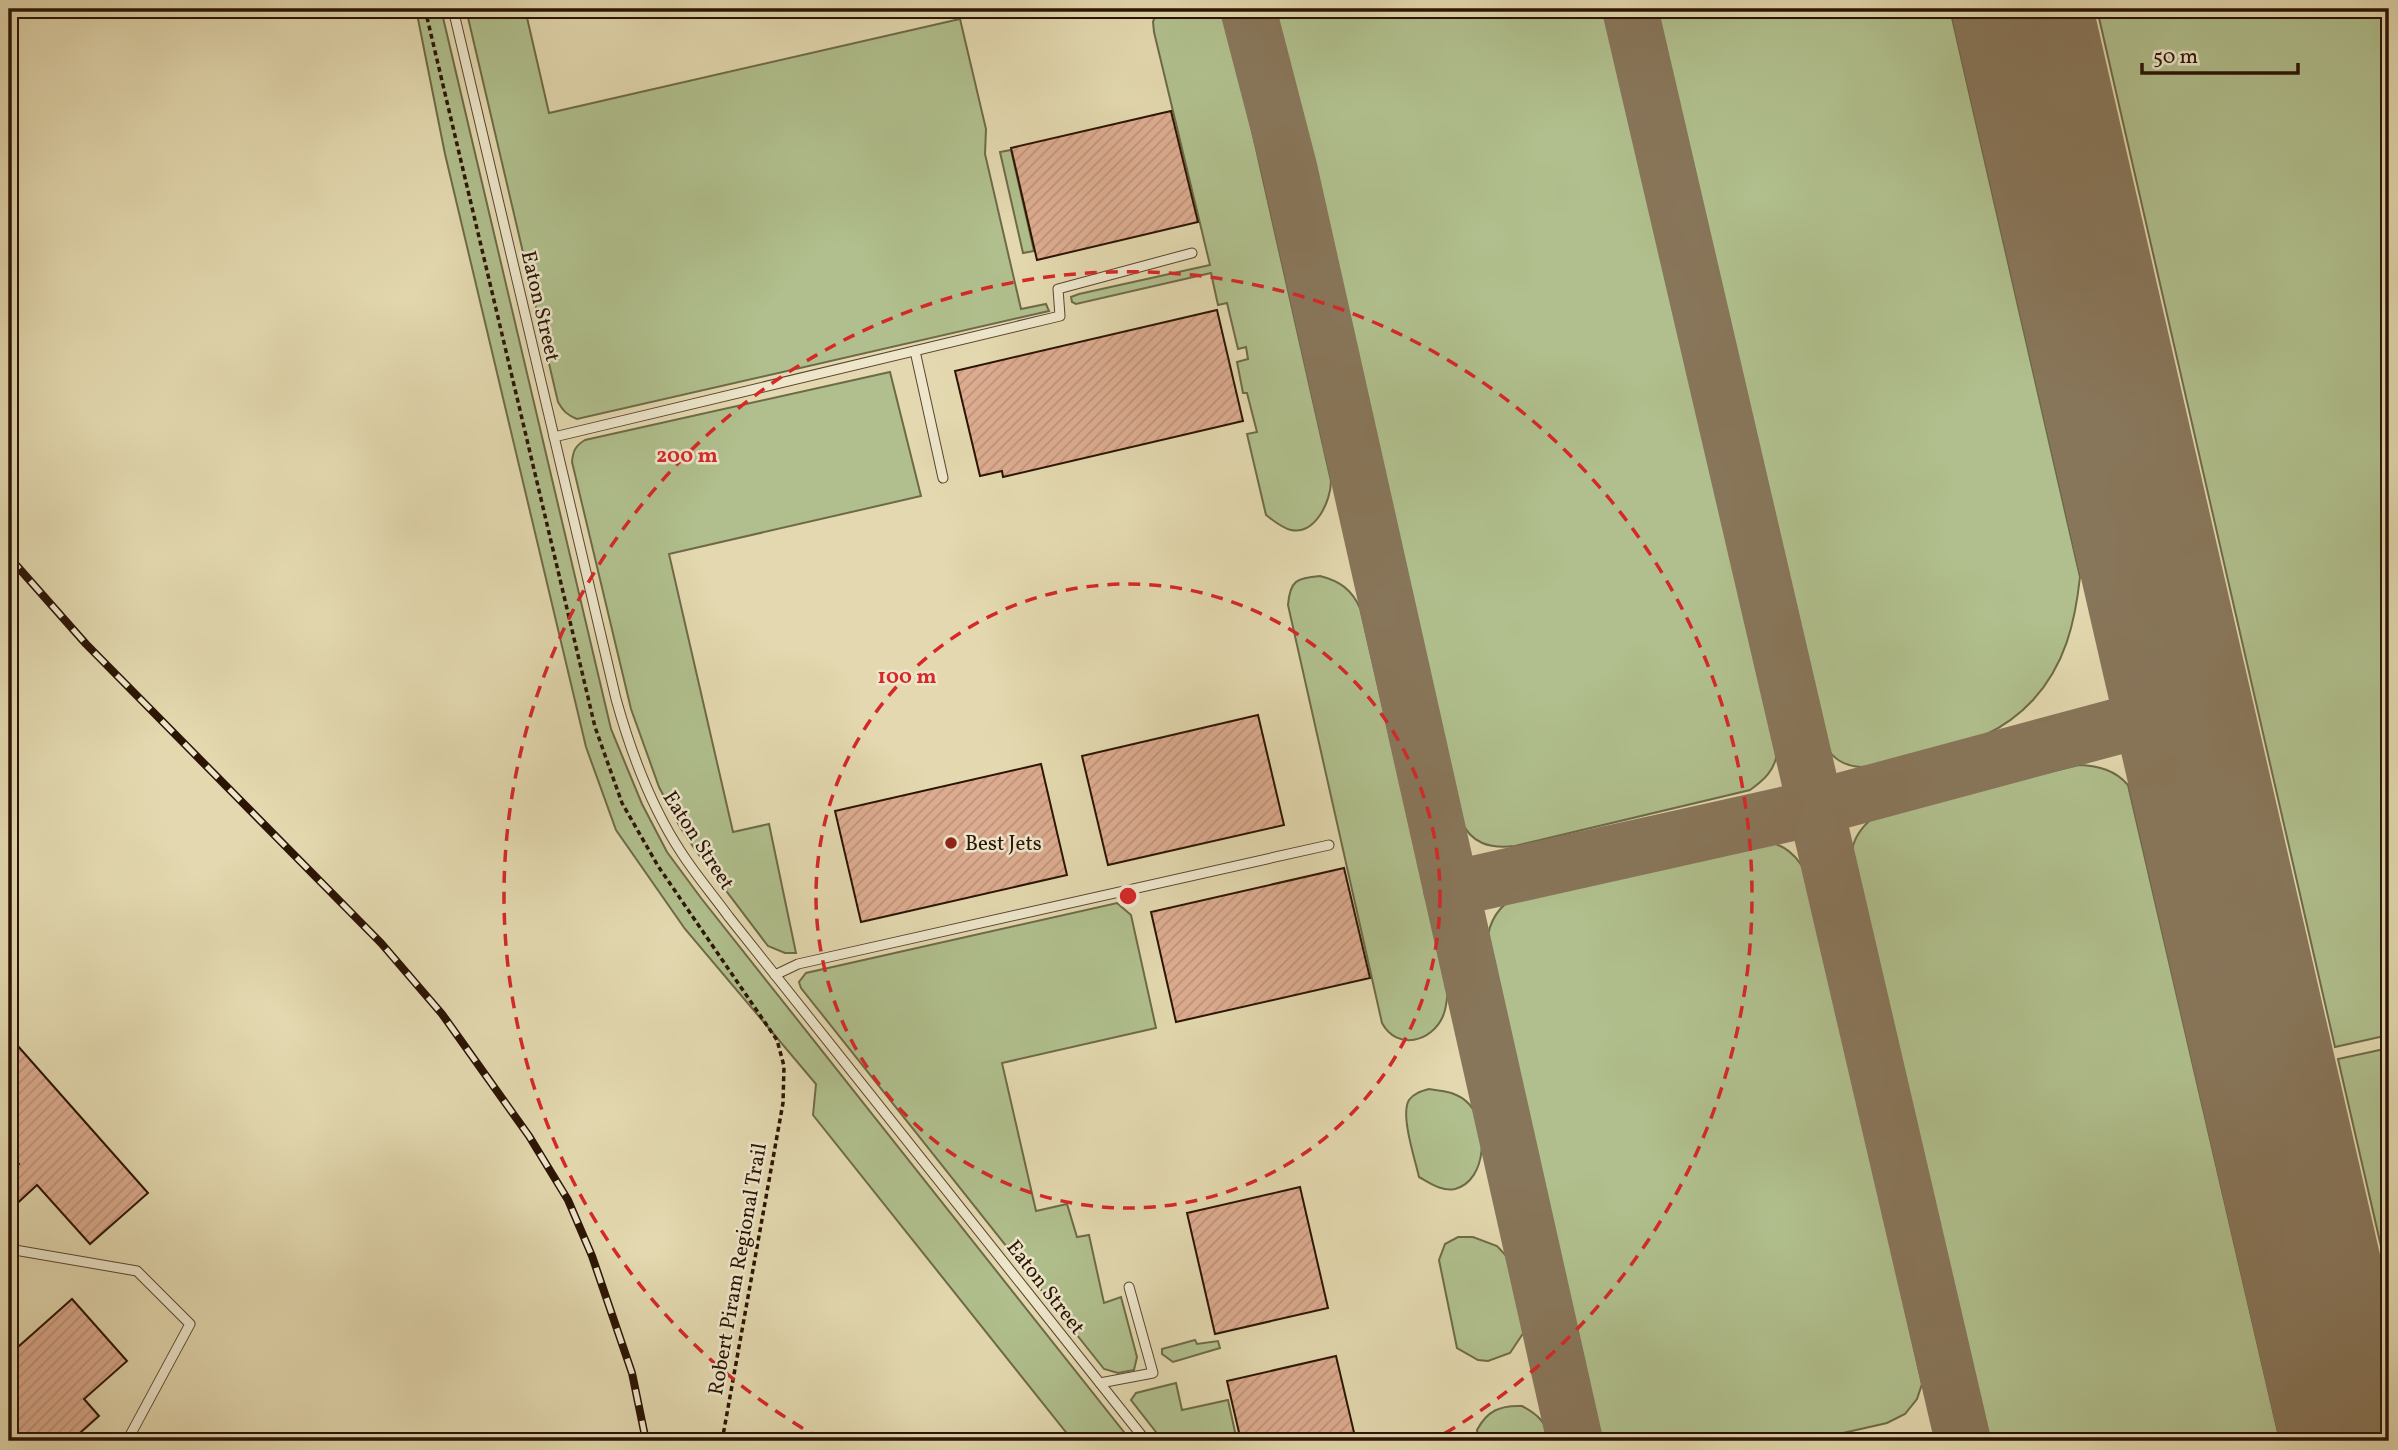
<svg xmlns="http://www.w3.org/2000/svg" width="2398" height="1450" font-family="Vollkorn,serif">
<defs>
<pattern id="building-hatch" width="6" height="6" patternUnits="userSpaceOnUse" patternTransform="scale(1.75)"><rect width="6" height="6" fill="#ddac90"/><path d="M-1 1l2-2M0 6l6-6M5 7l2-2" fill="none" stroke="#be937b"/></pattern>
</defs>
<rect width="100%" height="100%" fill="#e3d8af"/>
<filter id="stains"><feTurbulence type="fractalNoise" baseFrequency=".00286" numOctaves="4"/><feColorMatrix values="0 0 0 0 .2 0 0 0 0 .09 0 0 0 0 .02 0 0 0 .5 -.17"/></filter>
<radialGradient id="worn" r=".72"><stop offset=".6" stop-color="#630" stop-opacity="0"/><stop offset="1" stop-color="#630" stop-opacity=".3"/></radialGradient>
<!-- green -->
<g fill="#b0bf8d" stroke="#6e6a48" stroke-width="2">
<polygon points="416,9 441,9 611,729 642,804 667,852 701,898 1131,1441 1073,1441 813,1115 816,1084 685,929 616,830 586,747 445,154"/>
<path d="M466 9H525L549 113 960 19 986 129 985 154 1021 309 1046 304 1049 311 577 419C567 415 563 411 558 402Z"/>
<path d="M1158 9H1222L1227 20 1331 481C1331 500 1316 535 1291 530 1282 528 1274 521 1266 515L1247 434 1257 432 1247 393H1243L1237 362 1248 359 1246 347 1238 349 1227 303 1218 305 1211 273 1076 304 1072 302 1071 297 1079 294 1210 265 1154 32 1153 22Z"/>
<path d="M1271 9H1607L1777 754C1774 771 1764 780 1750 790L1515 846C1490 849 1471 844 1460 819Z"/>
<path d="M1657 9H1950L2080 577C2075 623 2065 665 2033 700 2020 714 2002 727 1985 735 1957 747 1927 753 1897 760 1885 762 1871 767 1860 767 1846 766 1836 761 1828 750Z"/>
<polygon points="2097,9 2389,9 2389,1035 2335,1047"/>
<polygon points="1011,150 1034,251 1023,253 1000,152"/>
<path d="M890 372 921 496 669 554 733 832 769 824 796 953H785L768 946 696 851 680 827 659 787 631 709 572 462C573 451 575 446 585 440Z"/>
<path d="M1320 576C1340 581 1352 590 1360 608L1448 988C1447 997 1447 1007 1443 1016 1432 1042 1397 1051 1382 1023L1288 605C1290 580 1297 578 1320 576Z"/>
<path d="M2079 765C2099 766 2115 770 2128 785L2280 1441H1987L1852 850C1855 834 1865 824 1878 813Z"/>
<path d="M1757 840C1783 842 1799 855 1809 880L1922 1384 1917 1399 1905 1414 1887 1423 1808 1441H1601L1487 942C1489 921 1498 906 1517 896Z"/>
<polygon points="1117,903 1131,915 1156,1028 1002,1063 1036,1211 1067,1204 1077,1237 1089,1235 1104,1303 1121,1297 1137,1357 1134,1370 1118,1373 1104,1369 801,988 799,982 806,973"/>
<polygon points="2389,1048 2389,1281 2338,1059"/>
<path d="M1429 1089C1444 1091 1458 1092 1469 1104 1488 1125 1488 1180 1455 1189 1442 1192 1430 1183 1419 1177 1415 1159 1400 1115 1409 1100 1414 1093 1422 1091 1429 1089Z"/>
<polygon points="1458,1237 1473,1237 1497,1246 1512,1262 1524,1316 1524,1332 1510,1353 1488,1361 1478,1360 1457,1348 1439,1260 1445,1244"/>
<polygon points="1195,1340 1197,1344 1218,1341 1220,1348 1173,1362 1162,1354 1162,1349"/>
<polygon points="1176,1383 1182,1410 1228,1400 1237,1441 1163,1441 1131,1400 1136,1393"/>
<path d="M1522 1406C1538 1414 1546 1423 1552 1441H1479L1477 1430C1487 1411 1500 1405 1522 1406Z"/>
</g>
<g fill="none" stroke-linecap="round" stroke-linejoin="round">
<!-- taxiway -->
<g stroke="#88765a" stroke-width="56">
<polyline points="1248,9 1289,167 1575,1441"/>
<polyline points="1630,9 1963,1441"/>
<polyline points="1451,889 1814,808 2182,709"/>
</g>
<!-- runway -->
<polyline stroke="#88765a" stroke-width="140" points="2022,9 2351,1441"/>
</g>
<!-- building -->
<g fill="url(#building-hatch)" stroke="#2c1404" stroke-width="2">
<polygon points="1171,111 1198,222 1037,260 1011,148"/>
<polygon points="1217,310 1243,421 1003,477 1002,471 980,476 955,371"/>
<polygon points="1258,715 1284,825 1108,865 1082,756"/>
<polygon points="1041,764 1067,875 861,922 835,811"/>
<polygon points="1344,868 1370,978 1176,1022 1151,912"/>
<polygon points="9,1036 148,1193 90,1244 37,1185 9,1211 9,1173 19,1164 9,1152"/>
<polygon points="1300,1187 1328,1308 1215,1334 1187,1213"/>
<polygon points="72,1299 127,1361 84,1399 99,1416 71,1441 9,1441 9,1355"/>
<polygon points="1336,1356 1356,1441 1241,1441 1227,1381"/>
</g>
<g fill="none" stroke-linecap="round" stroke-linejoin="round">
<defs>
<g id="service">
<path d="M453 9 616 699C631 753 650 805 681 852 695 874 713 895 729 917L1146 1441"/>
<polyline points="915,351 943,478"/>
<polyline points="554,437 1060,316 1058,289 1192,253"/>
<polyline points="775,975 798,964 1329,845"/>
<polyline points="9,1249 137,1271 190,1324 127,1441"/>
<polyline points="1100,1383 1153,1373 1129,1287"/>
</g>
</defs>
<!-- service casing -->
<use href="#service" stroke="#5a452f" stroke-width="11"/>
<!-- path -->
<polyline stroke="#2c1404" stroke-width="3.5" stroke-dasharray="5 3.5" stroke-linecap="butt" points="425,9 595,727 622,803 658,866 777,1040 784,1066 783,1103 722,1441"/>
<!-- service -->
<use href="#service" stroke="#ede6cb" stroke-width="9"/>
<defs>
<polyline id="rail" points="9,557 86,644 381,943 442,1014 529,1136 568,1200 592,1256 632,1373 646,1441"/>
</defs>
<!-- rail casing -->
<use href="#rail" stroke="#2c1404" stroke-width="8"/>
<!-- rail -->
<use href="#rail" stroke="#ede6cb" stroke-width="5" stroke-dasharray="16" stroke-linecap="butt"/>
</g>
<!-- distance rings -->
<g fill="none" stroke="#d62828" stroke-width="3.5" stroke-dasharray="12 9">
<circle cx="1128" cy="896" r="312"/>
<path d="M821 1439A624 624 0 1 1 1435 1439"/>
</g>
<!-- markers -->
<circle fill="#8f2418" stroke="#ede6cb" stroke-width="2.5" cx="951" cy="843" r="7"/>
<g text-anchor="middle" stroke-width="5" stroke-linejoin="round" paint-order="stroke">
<!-- street labels -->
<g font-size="21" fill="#2c1404" stroke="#ede6cb">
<text transform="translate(541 306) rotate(77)" y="7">Eaton Street</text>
<text transform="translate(699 840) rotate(57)" y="7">Eaton Street</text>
<text transform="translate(737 1269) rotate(-80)" y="7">Robert Piram Regional Trail</text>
<text transform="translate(1046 1287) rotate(52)" y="7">Eaton Street</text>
</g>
<!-- poi labels -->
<g font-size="21" fill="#2c1404" stroke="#ede6cb" text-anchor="start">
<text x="965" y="850">Best Jets</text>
</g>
</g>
<circle cx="1128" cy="896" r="10" fill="#d62828" stroke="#ede6cb" stroke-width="3.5"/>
<g font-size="21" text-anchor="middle" font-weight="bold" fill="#d62828" stroke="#ede6cb" stroke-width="5" stroke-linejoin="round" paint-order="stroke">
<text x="687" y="462">200 m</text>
<text x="907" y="683">100 m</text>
</g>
<!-- margin -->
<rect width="2398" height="1450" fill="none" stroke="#e3d8af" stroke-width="35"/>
<rect x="10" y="10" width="2377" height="1429" fill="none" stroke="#2c1404" stroke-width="3.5"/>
<rect x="18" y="18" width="2363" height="1415" fill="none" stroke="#2c1404" stroke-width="2"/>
<!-- scale -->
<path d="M2142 63v10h156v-10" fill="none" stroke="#2c1404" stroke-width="3.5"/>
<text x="2153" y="63" font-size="21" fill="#2c1404" stroke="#ede6cb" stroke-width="5" paint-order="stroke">50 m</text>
<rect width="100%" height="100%" filter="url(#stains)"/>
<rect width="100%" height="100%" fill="url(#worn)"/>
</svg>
